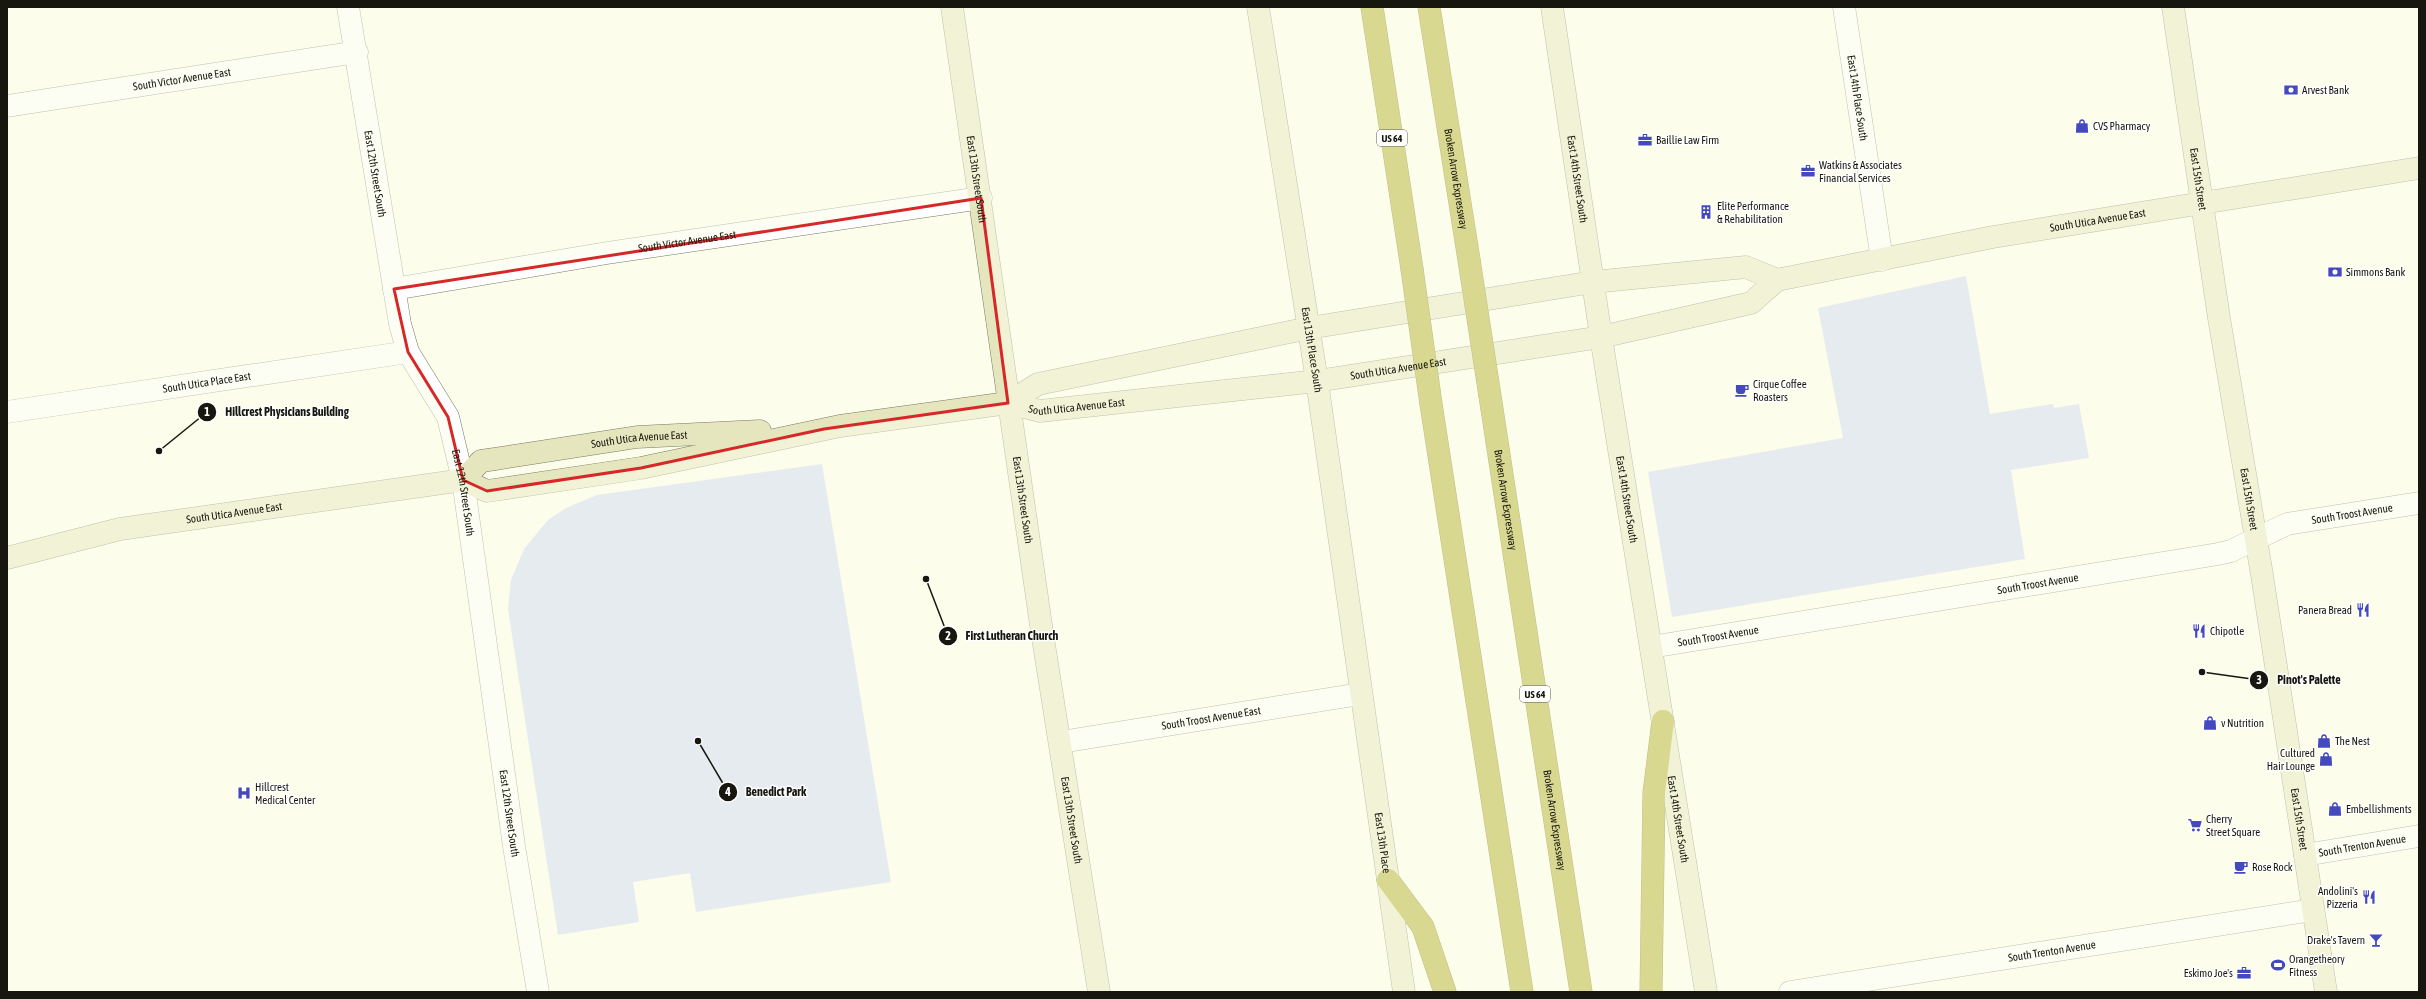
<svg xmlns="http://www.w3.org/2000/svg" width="2426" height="999" font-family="'Asap Condensed',sans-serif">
<rect width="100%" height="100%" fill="#fcfdea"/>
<!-- green -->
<g fill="#cdd5f7">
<polygon points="1966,276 1990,414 2053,404 2054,408 2079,404 2089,458 2011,470 2025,559 1672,617 1648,472 1843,438 1818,308"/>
<polygon points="822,464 891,882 696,912 690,873 633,882 639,922 558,935 508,609 511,580 524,549 548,520 566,508 597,495"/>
</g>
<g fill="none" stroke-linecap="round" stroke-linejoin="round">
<defs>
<g id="street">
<path id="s1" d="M348 7 400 324 408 352 448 417 463 480 514 846 538 992"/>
<path id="s2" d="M1844 7 1882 260"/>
<path id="s3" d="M7 106 357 52"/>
<path id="s4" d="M394 289 607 253 981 198"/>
<path id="s5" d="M7 412 408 352"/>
<path id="s6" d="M1651 647 2218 554 2231 551 2287 524 2419 503"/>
<path id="s7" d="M1061 742 1360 694"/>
<path id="s8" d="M2305 855 2419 836"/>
<path id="s9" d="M1790 992 2313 910"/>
</g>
<g id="secondary">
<path id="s10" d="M952 7 1042 632 1099 992"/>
<path id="s11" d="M1258 7 1317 381 1404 992"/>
<path id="s12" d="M1552 7 1601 337 1706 992"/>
<path id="s13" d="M2173 7 2219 318 2262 575 2326 992"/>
<polyline points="1008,403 1038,384 1309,328 1593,282 1746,267 1777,280"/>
<path id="s14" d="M463 480 481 461 495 459 637 437 760 431"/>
<path id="s15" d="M7 558 120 529 463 480 487 491 641 468 840 426 1008 403 1040 411 1317 381 1601 337 1751 303 1777 280 1993 237 2419 168"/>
</g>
<g id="highway">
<polyline points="1372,7 1412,269"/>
<path id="s16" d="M1429 7 1469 260"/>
<path id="s17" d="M1490 396 1581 992"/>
<polyline points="1431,404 1522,992"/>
<polyline points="1388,880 1423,927 1445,992"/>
<polyline points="1651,992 1654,793 1663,721"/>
</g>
</defs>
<!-- street casing -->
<use href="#street" stroke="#797969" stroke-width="23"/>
<!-- secondary casing -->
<use href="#secondary" stroke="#797969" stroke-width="23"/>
<!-- highway casing -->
<use href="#highway" stroke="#78771f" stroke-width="23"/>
<!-- street -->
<use href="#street" stroke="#fff" stroke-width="22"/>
<!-- secondary -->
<use href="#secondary" stroke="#e6e6be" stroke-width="22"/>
<!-- highway -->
<use href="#highway" stroke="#adaa27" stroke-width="22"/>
<defs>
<g id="highway-bridge">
<polyline points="1469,260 1490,396"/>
<polyline points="1412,269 1431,404"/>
</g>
</defs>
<!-- highway-bridge casing -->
<use href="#highway-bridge" stroke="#78771f" stroke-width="23" stroke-linecap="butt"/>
<!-- highway-bridge -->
<use href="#highway-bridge" stroke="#adaa27" stroke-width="22"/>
</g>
<!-- marked area -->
<path d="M0 0H2426V999H0ZM981 198 1008 403 824 429 641 468 487 491 463 480 448 417 408 352 394 289Z" fill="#fcfdea" fill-opacity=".55" fill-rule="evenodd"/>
<path fill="none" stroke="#d62828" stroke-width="3" stroke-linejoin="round" d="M981 198 1008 403 824 429 641 468 487 491 463 480 448 417 408 352 394 289Z"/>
<!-- icons -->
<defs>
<symbol id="bank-bare" viewBox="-9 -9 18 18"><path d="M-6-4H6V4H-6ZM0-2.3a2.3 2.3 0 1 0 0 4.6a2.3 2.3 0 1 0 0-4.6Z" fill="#4549be" stroke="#fff" stroke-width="2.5" paint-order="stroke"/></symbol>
<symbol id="shop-bare" viewBox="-9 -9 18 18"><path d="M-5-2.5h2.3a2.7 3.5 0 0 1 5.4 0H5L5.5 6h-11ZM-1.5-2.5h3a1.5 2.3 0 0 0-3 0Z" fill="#4549be" stroke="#fff" stroke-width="2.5" paint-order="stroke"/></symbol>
<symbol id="office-bare" viewBox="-9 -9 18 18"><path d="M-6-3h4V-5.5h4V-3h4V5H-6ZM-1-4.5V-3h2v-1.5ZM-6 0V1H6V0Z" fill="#4549be" stroke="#fff" stroke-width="2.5" paint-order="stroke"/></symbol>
<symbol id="building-bare" viewBox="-9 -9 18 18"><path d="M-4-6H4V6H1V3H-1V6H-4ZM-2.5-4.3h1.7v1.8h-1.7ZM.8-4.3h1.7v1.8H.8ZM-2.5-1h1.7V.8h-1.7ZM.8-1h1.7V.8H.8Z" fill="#4549be" stroke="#fff" stroke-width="2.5" paint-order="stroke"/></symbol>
<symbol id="cafe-bare" viewBox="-9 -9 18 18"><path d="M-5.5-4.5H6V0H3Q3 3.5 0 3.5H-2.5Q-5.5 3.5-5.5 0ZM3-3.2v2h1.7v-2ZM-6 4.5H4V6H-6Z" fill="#4549be" stroke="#fff" stroke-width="2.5" paint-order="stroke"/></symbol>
<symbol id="restaurant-bare" viewBox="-9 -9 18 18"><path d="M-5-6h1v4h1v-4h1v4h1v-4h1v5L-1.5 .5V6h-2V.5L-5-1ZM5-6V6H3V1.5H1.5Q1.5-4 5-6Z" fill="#4549be" stroke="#fff" stroke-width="2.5" paint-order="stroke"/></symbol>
<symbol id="hospital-bare" viewBox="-9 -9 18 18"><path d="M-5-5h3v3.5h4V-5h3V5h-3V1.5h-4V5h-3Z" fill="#4549be" stroke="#fff" stroke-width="2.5" paint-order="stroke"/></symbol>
<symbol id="supermarket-bare" viewBox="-9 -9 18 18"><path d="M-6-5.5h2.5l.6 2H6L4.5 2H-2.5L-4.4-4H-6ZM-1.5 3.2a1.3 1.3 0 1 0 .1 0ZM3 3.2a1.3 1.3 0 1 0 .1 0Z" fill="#4549be" stroke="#fff" stroke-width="2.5" paint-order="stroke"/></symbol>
<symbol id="bar-bare" viewBox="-9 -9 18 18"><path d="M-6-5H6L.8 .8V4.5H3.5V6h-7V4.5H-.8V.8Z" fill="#4549be" stroke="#fff" stroke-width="2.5" paint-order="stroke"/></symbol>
<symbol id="stadium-bare" viewBox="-9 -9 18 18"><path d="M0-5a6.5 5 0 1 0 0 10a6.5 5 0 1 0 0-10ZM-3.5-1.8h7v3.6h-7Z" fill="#4549be" stroke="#fff" stroke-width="2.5" paint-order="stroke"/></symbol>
</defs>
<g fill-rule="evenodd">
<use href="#bank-bare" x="2281" y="80" width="20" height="20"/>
<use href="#shop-bare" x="2072" y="116" width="20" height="20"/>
<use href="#office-bare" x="1635" y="130" width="20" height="20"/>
<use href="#office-bare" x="1798" y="161" width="20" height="20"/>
<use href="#building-bare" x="1696" y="202" width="20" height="20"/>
<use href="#bank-bare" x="2325" y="262" width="20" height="20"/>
<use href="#cafe-bare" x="1732" y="380" width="20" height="20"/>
<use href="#restaurant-bare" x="2353" y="600" width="20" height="20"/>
<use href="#restaurant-bare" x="2189" y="621" width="20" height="20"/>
<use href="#shop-bare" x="2200" y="713" width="20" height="20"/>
<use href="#shop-bare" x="2314" y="731" width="20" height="20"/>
<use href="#shop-bare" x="2316" y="749" width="20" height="20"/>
<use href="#hospital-bare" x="234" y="783" width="20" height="20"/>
<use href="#shop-bare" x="2325" y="799" width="20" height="20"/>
<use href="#supermarket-bare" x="2185" y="815" width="20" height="20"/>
<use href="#cafe-bare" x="2231" y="857" width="20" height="20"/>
<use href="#restaurant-bare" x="2359" y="887" width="20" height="20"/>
<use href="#bar-bare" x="2366" y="930" width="20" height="20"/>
<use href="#stadium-bare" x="2268" y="955" width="20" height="20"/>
<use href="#office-bare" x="2234" y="963" width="20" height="20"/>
</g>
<g text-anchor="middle" stroke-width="3" stroke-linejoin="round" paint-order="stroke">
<!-- shield labels -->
<g fill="#fff" stroke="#5d5d58" stroke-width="1">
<rect x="1377" y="130" width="30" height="16" rx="3"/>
<rect x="1520" y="686" width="30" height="16" rx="3"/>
</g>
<g font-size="10" font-weight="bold" fill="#171710">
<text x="1392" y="142">US 64</text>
<text x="1535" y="698">US 64</text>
</g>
<!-- street labels -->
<g font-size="11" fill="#171710" stroke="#fff">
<text dy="4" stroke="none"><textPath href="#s3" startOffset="177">South Victor Avenue East</textPath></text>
<text dy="4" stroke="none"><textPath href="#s2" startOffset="92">East 14th Place South</textPath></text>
<text dy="4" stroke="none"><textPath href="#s1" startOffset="169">East 12th Street South</textPath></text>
<text dy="4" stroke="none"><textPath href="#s10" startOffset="174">East 13th Street South</textPath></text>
<text dy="4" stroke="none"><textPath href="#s16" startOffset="174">Broken Arrow Expressway</textPath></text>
<text dy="4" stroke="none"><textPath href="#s13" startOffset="174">East 15th Street</textPath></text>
<text dy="4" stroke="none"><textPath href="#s12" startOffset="174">East 14th Street South</textPath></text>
<text dy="4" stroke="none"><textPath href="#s15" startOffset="2132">South Utica Avenue East</textPath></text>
<text dy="4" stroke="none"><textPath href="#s4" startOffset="297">South Victor Avenue East</textPath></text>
<text dy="4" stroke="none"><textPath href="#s11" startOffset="347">East 13th Place South</textPath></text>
<text dy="4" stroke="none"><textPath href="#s15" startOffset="1412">South Utica Avenue East</textPath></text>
<text dy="4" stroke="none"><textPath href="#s5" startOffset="202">South Utica Place East</textPath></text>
<text dy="4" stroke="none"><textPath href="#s15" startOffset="1088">South Utica Avenue East</textPath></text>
<text dy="4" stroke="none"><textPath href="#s14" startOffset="186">South Utica Avenue East</textPath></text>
<text dy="4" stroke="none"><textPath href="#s1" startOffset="504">East 12th Street South</textPath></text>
<text dy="4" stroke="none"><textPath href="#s17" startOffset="105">Broken Arrow Expressway</textPath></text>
<text dy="4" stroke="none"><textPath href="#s13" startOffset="498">East 15th Street</textPath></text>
<text dy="4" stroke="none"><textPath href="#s10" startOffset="498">East 13th Street South</textPath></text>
<text dy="4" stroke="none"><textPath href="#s12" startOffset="498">East 14th Street South</textPath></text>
<text dy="4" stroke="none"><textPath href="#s15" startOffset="232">South Utica Avenue East</textPath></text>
<text dy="4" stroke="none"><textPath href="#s6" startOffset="716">South Troost Avenue</textPath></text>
<text dy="4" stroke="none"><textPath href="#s6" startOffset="392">South Troost Avenue</textPath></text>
<text dy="4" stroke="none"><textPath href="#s6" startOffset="68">South Troost Avenue</textPath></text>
<text dy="4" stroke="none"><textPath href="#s7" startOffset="152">South Troost Avenue East</textPath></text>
<text dy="4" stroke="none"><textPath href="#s1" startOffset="828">East 12th Street South</textPath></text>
<text dy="4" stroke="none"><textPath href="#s10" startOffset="822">East 13th Street South</textPath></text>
<text dy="4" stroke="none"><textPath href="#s17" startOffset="429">Broken Arrow Expressway</textPath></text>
<text dy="4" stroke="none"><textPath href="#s12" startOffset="822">East 14th Street South</textPath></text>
<text dy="4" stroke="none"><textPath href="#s13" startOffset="822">East 15th Street</textPath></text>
<text dy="4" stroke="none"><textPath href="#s11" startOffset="845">East 13th Place</textPath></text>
<text dy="4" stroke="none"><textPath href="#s8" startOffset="58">South Trenton Avenue</textPath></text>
<text dy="4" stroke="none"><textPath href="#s9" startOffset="265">South Trenton Avenue</textPath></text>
</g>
<!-- poi labels -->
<g font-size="11" fill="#171710" stroke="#fff" text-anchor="start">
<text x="2302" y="94">Arvest Bank</text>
<text x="2093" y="130">CVS Pharmacy</text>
<text x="1656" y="144">Baillie Law Firm</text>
<text x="1819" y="169">Watkins &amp; Associates<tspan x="1819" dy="13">Financial Services</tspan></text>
<text x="1717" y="210">Elite Performance<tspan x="1717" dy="13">&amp; Rehabilitation</tspan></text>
<text x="2346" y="276">Simmons Bank</text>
<text x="1753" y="388">Cirque Coffee<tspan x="1753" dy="13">Roasters</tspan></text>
<text x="2352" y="614" text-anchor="end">Panera Bread</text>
<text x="2210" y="635">Chipotle</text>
<text x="2221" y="727">v Nutrition</text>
<text x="2335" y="745">The Nest</text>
<text x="2315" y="757" text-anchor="end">Cultured<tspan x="2315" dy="13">Hair Lounge</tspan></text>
<text x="255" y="791">Hillcrest<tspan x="255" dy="13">Medical Center</tspan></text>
<text x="2346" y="813">Embellishments</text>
<text x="2206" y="823">Cherry<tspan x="2206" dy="13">Street Square</tspan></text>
<text x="2252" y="871">Rose Rock</text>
<text x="2358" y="895" text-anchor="end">Andolini's<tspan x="2358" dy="13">Pizzeria</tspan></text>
<text x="2365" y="944" text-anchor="end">Drake's Tavern</text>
<text x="2289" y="963">Orangetheory<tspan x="2289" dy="13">Fitness</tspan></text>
<text x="2233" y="977" text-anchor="end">Eskimo Joe's</text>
</g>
</g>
<!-- callouts -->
<path fill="none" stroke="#171710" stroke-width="1.5" d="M159 451L207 412M926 579L948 636M2202 672L2259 680M698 741L728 792"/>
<g fill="#171710" stroke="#fff" stroke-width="1.5">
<circle cx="159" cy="451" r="4"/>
<circle cx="926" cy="579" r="4"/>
<circle cx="2202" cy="672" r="4"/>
<circle cx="698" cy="741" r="4"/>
<circle cx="207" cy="412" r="10"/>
<circle cx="948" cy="636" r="10"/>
<circle cx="2259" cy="680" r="10"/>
<circle cx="728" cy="792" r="10"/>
</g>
<g font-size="12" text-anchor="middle" font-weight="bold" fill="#fff">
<text x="207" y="416">1</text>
<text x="948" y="640">2</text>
<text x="2259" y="684">3</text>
<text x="728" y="796">4</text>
</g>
<g font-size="12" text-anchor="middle" font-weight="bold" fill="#171710" stroke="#fff" stroke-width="3" stroke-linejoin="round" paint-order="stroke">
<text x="287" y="416">Hillcrest Physicians Building</text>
<text x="1012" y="640">First Lutheran Church</text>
<text x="2309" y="684">Pinot's Palette</text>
<text x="776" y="796">Benedict Park</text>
</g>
<!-- border -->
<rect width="2426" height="999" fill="none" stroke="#171710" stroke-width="16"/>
</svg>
